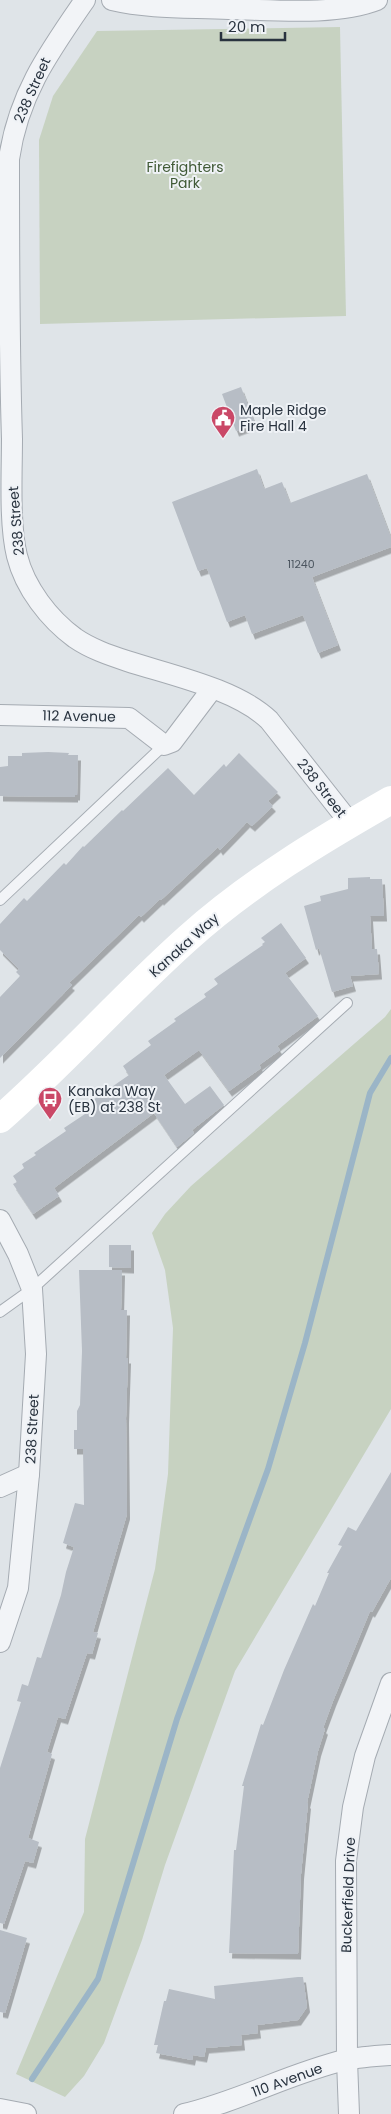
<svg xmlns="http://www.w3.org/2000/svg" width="391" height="2114" font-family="Poppins,sans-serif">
<defs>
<filter id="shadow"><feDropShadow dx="3" dy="5.5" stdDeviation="0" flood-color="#0004"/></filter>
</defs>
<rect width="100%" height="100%" fill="#dfe4e8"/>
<!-- green -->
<g fill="#c7d2c1">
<polygon points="340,27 346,316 40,324 39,140 53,96 97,31"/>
<polygon points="391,1009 391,1409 235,1671 165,1865 142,1940 104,2043 84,2076 65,2097 16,2074 84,1912 85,1839 155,1569 168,1474 173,1328 165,1270 152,1233 165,1214 191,1186 385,1017"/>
</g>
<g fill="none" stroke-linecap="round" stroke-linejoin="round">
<!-- stream -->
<polyline stroke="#9bb5c7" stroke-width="6" points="32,2079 98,1979 177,1719 268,1469 305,1343 370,1093 391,1058"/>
</g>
<!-- building -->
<g fill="#b7bdc5" filter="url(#shadow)">
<polygon points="241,387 255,424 236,431 222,394"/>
<polygon points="257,469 264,489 282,482 290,503 367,474 391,538 391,547 312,577 338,645 318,653 303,615 252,634 245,615 227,622 207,568 198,571 172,502"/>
<polygon points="48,752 69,753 68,755 78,755 77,795 75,795 75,797 0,796 0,767 8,766 8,756 22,756 22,753"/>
<polygon points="239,753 278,792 268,801 273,806 252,826 247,822 220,850 218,847 161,900 160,899 141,917 139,915 69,983 72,985 0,1058 0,997 20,976 16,972 19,969 0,950 0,924 24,898 27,901 64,863 66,865 83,846 84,847 122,810 123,811 168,768 194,795 224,764 226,767"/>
<polygon points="370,877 370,879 382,879 384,916 370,916 372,949 377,949 379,974 350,976 353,986 332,992 319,948 316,950 304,906 321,901 320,896 348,889 348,878"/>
<polygon points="281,923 306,958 285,973 318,1016 277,1046 280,1050 259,1065 261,1068 229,1091 199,1050 164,1075 185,1104 210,1086 224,1105 192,1130 194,1133 177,1147 154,1113 54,1188 59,1196 33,1214 13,1184 17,1182 13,1176 24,1168 22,1164 36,1155 34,1153 66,1131 64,1128 97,1106 93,1100 129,1075 123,1066 151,1045 148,1041 176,1021 174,1019 206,997 204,994 218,984 214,979 263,945 262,944 265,942 261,938"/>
<polygon points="109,1245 131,1245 131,1268 109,1267"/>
<polygon points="79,1270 122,1270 121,1310 127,1310 126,1358 128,1358 126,1418 127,1514 93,1632 98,1633 92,1654 87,1653 65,1719 58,1717 47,1752 52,1754 28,1838 39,1842 33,1863 25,1861 4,1924 0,1923 0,1768 21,1702 17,1701 22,1684 28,1686 37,1657 41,1658 61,1595 66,1572 74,1547 63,1543 75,1503 84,1505 83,1449 74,1449 74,1430 77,1430 77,1411 80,1405 82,1351"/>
<polygon points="391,1472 391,1578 372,1612 370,1611 333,1701 323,1728 325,1729 318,1751 307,1803 308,1803 301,1874 298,1954 229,1953 234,1850 236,1850 244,1786 242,1786 261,1724 263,1725 284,1670 313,1604 315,1606 329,1573 327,1573 342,1546 338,1545 348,1527 356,1531"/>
<polygon points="0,1930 27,1938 5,2013 0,2012"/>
<polygon points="298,1977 303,1977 307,2007 298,2020 257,2025 258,2033 241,2035 242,2045 206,2048 204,2057 193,2055 192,2060 156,2053 158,2045 154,2045 164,2001 166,2001 169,1989 215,1999 214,1986"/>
</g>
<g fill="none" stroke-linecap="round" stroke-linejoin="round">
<defs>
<g id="lane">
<polyline points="0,900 164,745"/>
<polyline points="0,1312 32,1289 347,1003"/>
</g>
<g id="street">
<path d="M85 0C49 52 18 95 9 159 9 252 9 346 12 439 12 473 9 524 17 556 25 588 49 619 75 638 91 649 109 655 127 661 170 675 237 689 269 720L350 823"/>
<path d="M112 0C150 9 189 7 229 9 274 10 336 16 377 0"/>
<polyline points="0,715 129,718 164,745 172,742 212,689"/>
<polyline points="0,1220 18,1254 32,1289 36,1354 29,1474 18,1588 0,1642"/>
<polyline points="0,1487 29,1474"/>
<polyline points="0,2109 26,2114"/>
<path d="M184 2114C240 2101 290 2073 345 2060 360 2057 376 2056 391 2055"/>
<polyline points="349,2114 347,2060 346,1861 353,1807 365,1756 391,1683"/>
</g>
</defs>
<!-- lane casing -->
<use href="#lane" stroke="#a5abb2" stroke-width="12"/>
<!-- street casing -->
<use href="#street" stroke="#a5abb2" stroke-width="22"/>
<!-- lane -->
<use href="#lane" stroke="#f2f4f7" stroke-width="10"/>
<!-- street -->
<use href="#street" stroke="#f2f4f7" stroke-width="20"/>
<!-- secondary -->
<path stroke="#fff" stroke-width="28" d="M0 1119C65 1062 123 996 188 938 249 883 321 840 391 800"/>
</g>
<!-- icons -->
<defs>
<symbol id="civic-pin" viewBox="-11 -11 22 30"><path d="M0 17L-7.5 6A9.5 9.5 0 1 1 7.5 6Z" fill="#ca4867" stroke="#eff2f6"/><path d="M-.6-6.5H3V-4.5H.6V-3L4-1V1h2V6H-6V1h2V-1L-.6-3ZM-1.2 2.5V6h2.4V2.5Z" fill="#fff"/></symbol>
<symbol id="bus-pin" viewBox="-11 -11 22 30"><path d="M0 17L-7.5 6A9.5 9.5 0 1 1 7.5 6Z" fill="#ca4867" stroke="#eff2f6"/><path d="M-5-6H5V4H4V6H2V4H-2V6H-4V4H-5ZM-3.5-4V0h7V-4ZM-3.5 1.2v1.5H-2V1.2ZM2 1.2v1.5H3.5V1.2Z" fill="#fff"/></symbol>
</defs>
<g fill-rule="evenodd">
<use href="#civic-pin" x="209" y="404" width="28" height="38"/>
<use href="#bus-pin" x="36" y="1085" width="28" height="38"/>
</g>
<g text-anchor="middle" stroke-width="4" stroke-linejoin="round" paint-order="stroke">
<!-- number labels -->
<g font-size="11" fill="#4c5660">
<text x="301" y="568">11240</text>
</g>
<!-- street labels -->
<g font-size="14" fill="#29333f" stroke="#eff2f6">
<text transform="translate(32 90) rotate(-66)" y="5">238 Street</text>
<text transform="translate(16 521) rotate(-95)" y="5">238 Street</text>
<text transform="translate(79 716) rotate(1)" y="5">112 Avenue</text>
<text transform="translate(322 788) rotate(52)" y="5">238 Street</text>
<text transform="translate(184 945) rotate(-42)" y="5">Kanaka Way</text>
<text transform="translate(32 1429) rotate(-87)" y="5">238 Street</text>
<text transform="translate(348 1895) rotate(-88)" y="5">Buckerfield Drive</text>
<text transform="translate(287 2080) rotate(-20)" y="5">110 Avenue</text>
</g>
<!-- park labels -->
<g font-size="14" fill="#405a36" stroke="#eff2f6">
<text x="185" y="172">Firefighters<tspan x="185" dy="16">Park</tspan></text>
</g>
<!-- poi labels -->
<g font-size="14" fill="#29333f" stroke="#eff2f6" text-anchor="start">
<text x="240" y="415">Maple Ridge<tspan x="240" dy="16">Fire Hall 4</tspan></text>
<text x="68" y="1096">Kanaka Way<tspan x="68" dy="16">(EB) at 238 St</tspan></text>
</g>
</g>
<!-- scale -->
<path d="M221 32v8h64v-8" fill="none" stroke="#29333f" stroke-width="2.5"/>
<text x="228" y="32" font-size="15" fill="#29333f" stroke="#eff2f6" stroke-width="4" paint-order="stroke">20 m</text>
</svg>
